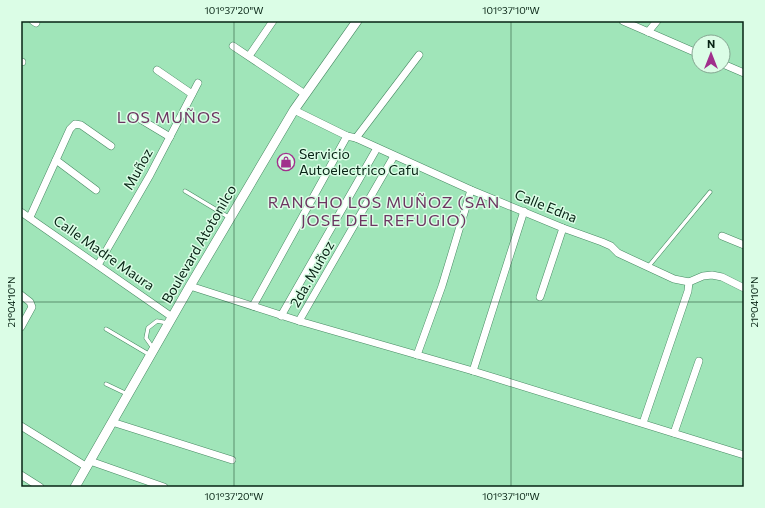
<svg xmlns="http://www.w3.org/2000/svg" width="765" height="508" font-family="Commissioner,sans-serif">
<rect width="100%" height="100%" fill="#a0e5b9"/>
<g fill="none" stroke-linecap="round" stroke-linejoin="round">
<defs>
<g id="service">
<polyline points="185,191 230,218"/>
<polyline points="648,267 710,192"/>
<polyline points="106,329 150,355"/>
<polyline points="153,348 146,338 148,328 157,321 168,323"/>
<polyline points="106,384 127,394"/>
</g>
<g id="minor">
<polyline points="33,21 36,23"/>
<polyline points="623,21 699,54"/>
<polyline points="648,32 657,21"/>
<polyline points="233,46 305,94"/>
<polyline points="249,56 273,21"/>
<polyline points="21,62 22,62"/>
<polyline points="723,64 744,73"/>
<polyline points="157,70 192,94"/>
<polyline points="294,110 347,136 356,138 471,190 563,228 602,242 611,246 618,253 674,279 689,282 703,276 712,275 722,277 744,288"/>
<polyline points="135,116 170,137"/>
<polyline points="356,138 419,55"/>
<polyline points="56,160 96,190"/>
<polyline points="21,212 172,317"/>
<polyline points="30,217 70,129 75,124 81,125 111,146"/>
<polyline points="722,236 744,245"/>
<polyline points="98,265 150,175 198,83"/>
<polyline points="190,286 299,321 473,371 744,455"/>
<polyline points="21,295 30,302 32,307 21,327"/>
<polyline points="540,297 563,228"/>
<polyline points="253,306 347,136"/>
<polyline points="281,316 377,148"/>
<polyline points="299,321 394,156"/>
<polyline points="417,355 442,286 471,190"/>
<polyline points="473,371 524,211"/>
<polyline points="112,422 232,460"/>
<polyline points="643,423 688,291 689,282"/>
<polyline points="21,426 87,467"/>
<polyline points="674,433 699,361"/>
<polyline points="90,461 164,487"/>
<polyline points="21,475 40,487"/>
</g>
<polyline id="tertiary" points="75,487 190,286 294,110 357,21"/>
</defs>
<!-- service casing -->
<use href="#service" stroke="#488a63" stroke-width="4.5"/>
<!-- minor casing -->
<use href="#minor" stroke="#488a63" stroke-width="8"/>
<!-- tertiary casing -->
<use href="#tertiary" stroke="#488a63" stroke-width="10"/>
<!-- service -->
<use href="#service" stroke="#fff" stroke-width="3.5"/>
<!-- minor -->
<use href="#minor" stroke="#fff" stroke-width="7"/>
<!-- tertiary -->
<use href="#tertiary" stroke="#fff" stroke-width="9"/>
</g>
<!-- ticks -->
<path fill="none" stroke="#072314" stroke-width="1" stroke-opacity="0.45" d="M234 21V487M511 21V487M21 302H744"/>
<!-- icons -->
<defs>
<symbol id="shop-ring" viewBox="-11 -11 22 22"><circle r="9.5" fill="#dbfde6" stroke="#a1308c" stroke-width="1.5"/><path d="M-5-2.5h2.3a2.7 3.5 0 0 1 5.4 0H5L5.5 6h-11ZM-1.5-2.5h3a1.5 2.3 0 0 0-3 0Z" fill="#a1308c"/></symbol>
</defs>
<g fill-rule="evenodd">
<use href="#shop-ring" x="276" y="152" width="20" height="20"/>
</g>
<g text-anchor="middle" stroke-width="3" stroke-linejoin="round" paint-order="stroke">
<!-- poi labels -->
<g font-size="14" fill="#072314" stroke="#dbfde6" text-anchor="start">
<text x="299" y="159">Servicio<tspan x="299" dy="16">Autoelectrico Cafu</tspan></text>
</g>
<!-- street labels -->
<g font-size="14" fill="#072314" stroke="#dbfde6">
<text transform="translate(138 169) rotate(-61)" y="5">Muñoz</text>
<text transform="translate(546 206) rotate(22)" y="5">Calle Edna</text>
<text transform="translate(199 244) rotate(-60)" y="5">Boulevard Atotonilco</text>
<text transform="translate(104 253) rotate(35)" y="5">Calle Madre Maura</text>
<text transform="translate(312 274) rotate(-60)" y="5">2da. Muñoz</text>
</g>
<!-- quarter labels -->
<g font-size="16" letter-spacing="1" fill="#6d3561" stroke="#dbfde6">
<text x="169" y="123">LOS MUÑOS</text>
<text x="384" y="208">RANCHO LOS MUÑOZ (SAN<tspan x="384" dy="18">JOSE DEL REFUGIO)</tspan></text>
</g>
</g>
<!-- border -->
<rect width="765" height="508" fill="none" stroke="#dbfde6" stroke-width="44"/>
<!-- north arrow -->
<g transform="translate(711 54)"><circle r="19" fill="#dbfde6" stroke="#86a692"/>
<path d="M0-3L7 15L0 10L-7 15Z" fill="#a1308c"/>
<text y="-6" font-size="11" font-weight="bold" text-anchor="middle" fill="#072314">N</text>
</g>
<rect x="22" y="22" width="721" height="464" fill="none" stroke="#072314" stroke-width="1.5"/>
<g font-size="10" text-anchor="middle" fill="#072314">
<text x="234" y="14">101°37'20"W</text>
<text x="511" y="14">101°37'10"W</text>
<text transform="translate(11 302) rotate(-90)" y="4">21°04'10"N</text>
<text transform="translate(754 302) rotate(-90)" y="4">21°04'10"N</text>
<text x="234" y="500">101°37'20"W</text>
<text x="511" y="500">101°37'10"W</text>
</g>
</svg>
